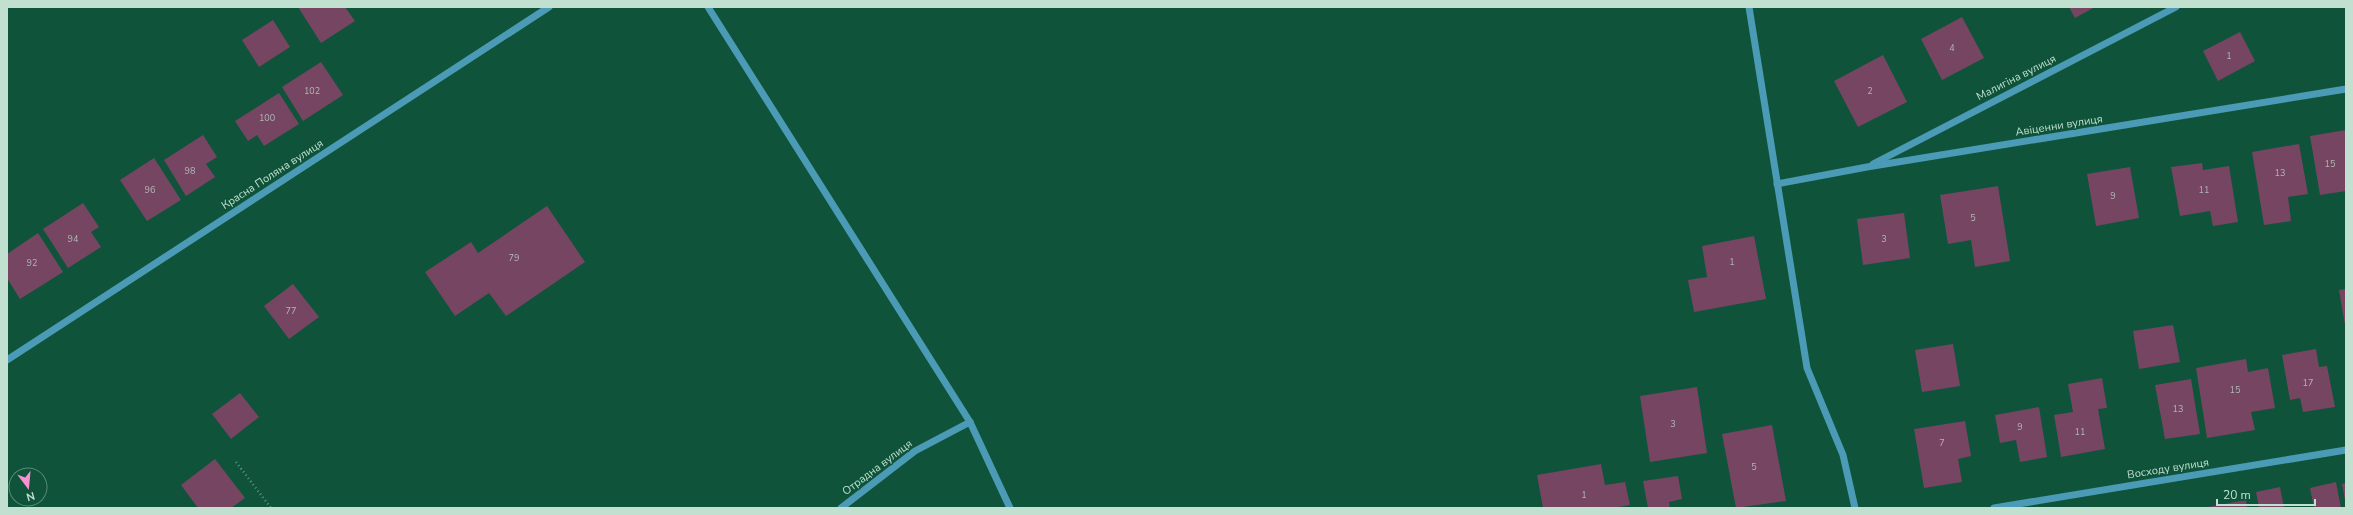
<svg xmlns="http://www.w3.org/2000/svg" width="2353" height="515" font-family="'Nunito Sans',sans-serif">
<rect width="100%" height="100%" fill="#0f533a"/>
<!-- building -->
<g fill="#764562">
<polygon points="298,7 345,7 355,21 321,43"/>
<polygon points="2069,7 2095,7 2075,18"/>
<polygon points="1962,17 1984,58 1942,80 1921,39"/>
<polygon points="273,20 290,47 259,67 242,40"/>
<polygon points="2240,32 2255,61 2218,81 2203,51"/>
<polygon points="1883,55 1907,102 1858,127 1834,81"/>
<polygon points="321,62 343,95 303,121 282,87"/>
<polygon points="279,93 299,124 264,146 257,135 248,141 235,121"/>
<polygon points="2346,130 2346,191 2320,195 2310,136"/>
<polygon points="203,135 217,157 206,164 215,177 186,196 164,160"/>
<polygon points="2299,144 2308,194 2288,197 2291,221 2264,225 2252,152"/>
<polygon points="154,158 181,200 147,221 120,180"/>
<polygon points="2202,163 2203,170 2229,166 2238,222 2213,226 2210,211 2180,216 2171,167"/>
<polygon points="2130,167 2139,218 2096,226 2087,174"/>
<polygon points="1998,186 2010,261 1975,267 1971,240 1948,244 1940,195"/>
<polygon points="83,203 99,227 91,232 101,247 68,268 43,229"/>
<polygon points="547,206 585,262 506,316 489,293 455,316 425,272 471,242 478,253"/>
<polygon points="1904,213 1910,258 1863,265 1857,219"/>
<polygon points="38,233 63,272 20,299 7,278 7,254"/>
<polygon points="1754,236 1766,299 1694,312 1688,280 1707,277 1702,246"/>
<polygon points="293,284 319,317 289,339 264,306"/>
<polygon points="2346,289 2346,325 2345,325 2339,290"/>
<polygon points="2173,325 2180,362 2139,369 2133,331"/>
<polygon points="1953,344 1960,386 1922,392 1915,350"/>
<polygon points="2316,349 2319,367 2327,366 2335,407 2303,412 2300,398 2290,400 2282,355"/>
<polygon points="2246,359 2248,372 2268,368 2275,408 2251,412 2255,430 2207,438 2196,368"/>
<polygon points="2102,378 2107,408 2098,409 2105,449 2061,457 2054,415 2073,412 2068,384"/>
<polygon points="2191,379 2200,434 2165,439 2155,385"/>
<polygon points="1697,387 1707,453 1650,462 1640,396"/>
<polygon points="240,393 259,417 231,439 212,414"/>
<polygon points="2039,407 2047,457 2020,462 2016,440 2000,443 1995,415"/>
<polygon points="1965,421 1971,456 1958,459 1962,482 1924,488 1914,429"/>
<polygon points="1772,425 1786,501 1736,508 1722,434"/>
<polygon points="215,459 245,498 231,508 198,508 181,485"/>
<polygon points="1601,464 1605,485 1625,482 1630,505 1613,508 1543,508 1537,475"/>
<polygon points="1678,476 1682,499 1669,502 1670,508 1648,508 1643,481"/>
<polygon points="2336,482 2341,508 2314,508 2310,488"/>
<polygon points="2346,483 2346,500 2345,500 2342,484"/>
<polygon points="2280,487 2284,508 2259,508 2256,492"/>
<polygon points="2246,500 2247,508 2208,508 2208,507"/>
</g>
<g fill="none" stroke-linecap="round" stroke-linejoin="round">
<!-- path -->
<polyline stroke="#649682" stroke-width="2.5" stroke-dasharray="1 3" stroke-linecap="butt" points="236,462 271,508"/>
<!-- minor -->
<g stroke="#4b9ab6" stroke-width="7">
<polyline points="708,7 970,422 1010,508"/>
<polyline points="1749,7 1807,368 1843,455 1855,508"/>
<polyline points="1873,164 2176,7"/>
<polyline points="1777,184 1867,167 2346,89"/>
<polyline points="7,360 549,7"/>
<polyline points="841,508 915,451 970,422"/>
<polyline points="1994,508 2346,450"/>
</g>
</g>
<g text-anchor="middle" stroke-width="3" stroke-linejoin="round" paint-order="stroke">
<!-- number labels -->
<g font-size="9" fill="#aeb9b4">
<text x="1952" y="51">4</text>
<text x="2229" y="59">1</text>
<text x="312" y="94">102</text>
<text x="1870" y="94">2</text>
<text x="267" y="121">100</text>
<text x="2330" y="167">15</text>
<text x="190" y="174">98</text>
<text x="2280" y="176">13</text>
<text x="150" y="193">96</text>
<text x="2204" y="193">11</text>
<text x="2113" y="199">9</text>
<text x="1973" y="221">5</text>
<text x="73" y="242">94</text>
<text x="1884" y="242">3</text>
<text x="514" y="261">79</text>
<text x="1732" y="265">1</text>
<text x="32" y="266">92</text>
<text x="291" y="314">77</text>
<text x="2308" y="386">17</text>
<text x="2235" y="393">15</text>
<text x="2178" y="412">13</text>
<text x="1673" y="427">3</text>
<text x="2020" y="430">9</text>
<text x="2080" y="435">11</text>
<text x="1942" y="446">7</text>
<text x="1754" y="470">5</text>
<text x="1584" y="498">1</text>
</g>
<!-- street labels -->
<g font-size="11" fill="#c1e0d0" stroke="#0f533a">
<text transform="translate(2016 77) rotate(-27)" y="4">Малигіна вулиця</text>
<text transform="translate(2059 125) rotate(-9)" y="4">Авіценни вулиця</text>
<text transform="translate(272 174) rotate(-33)" y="4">Красна Поляна вулиця</text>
<text transform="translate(877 467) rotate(-37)" y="4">Отрадна вулиця</text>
<text transform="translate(2168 468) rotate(-9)" y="4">Восходу вулиця</text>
</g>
</g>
<!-- border -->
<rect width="2353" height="515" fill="none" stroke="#c1e0d0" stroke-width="16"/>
<!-- north arrow -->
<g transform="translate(28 487) rotate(164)"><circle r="19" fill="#0f533a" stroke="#568b76"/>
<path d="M0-3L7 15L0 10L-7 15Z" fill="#f790ce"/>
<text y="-6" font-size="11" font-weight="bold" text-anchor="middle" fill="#c1e0d0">N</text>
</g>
<!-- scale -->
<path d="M2217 499v6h98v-6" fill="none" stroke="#c1e0d0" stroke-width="2"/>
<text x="2223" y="499" font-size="12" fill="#c1e0d0" stroke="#0f533a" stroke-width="3" paint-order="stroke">20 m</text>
</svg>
